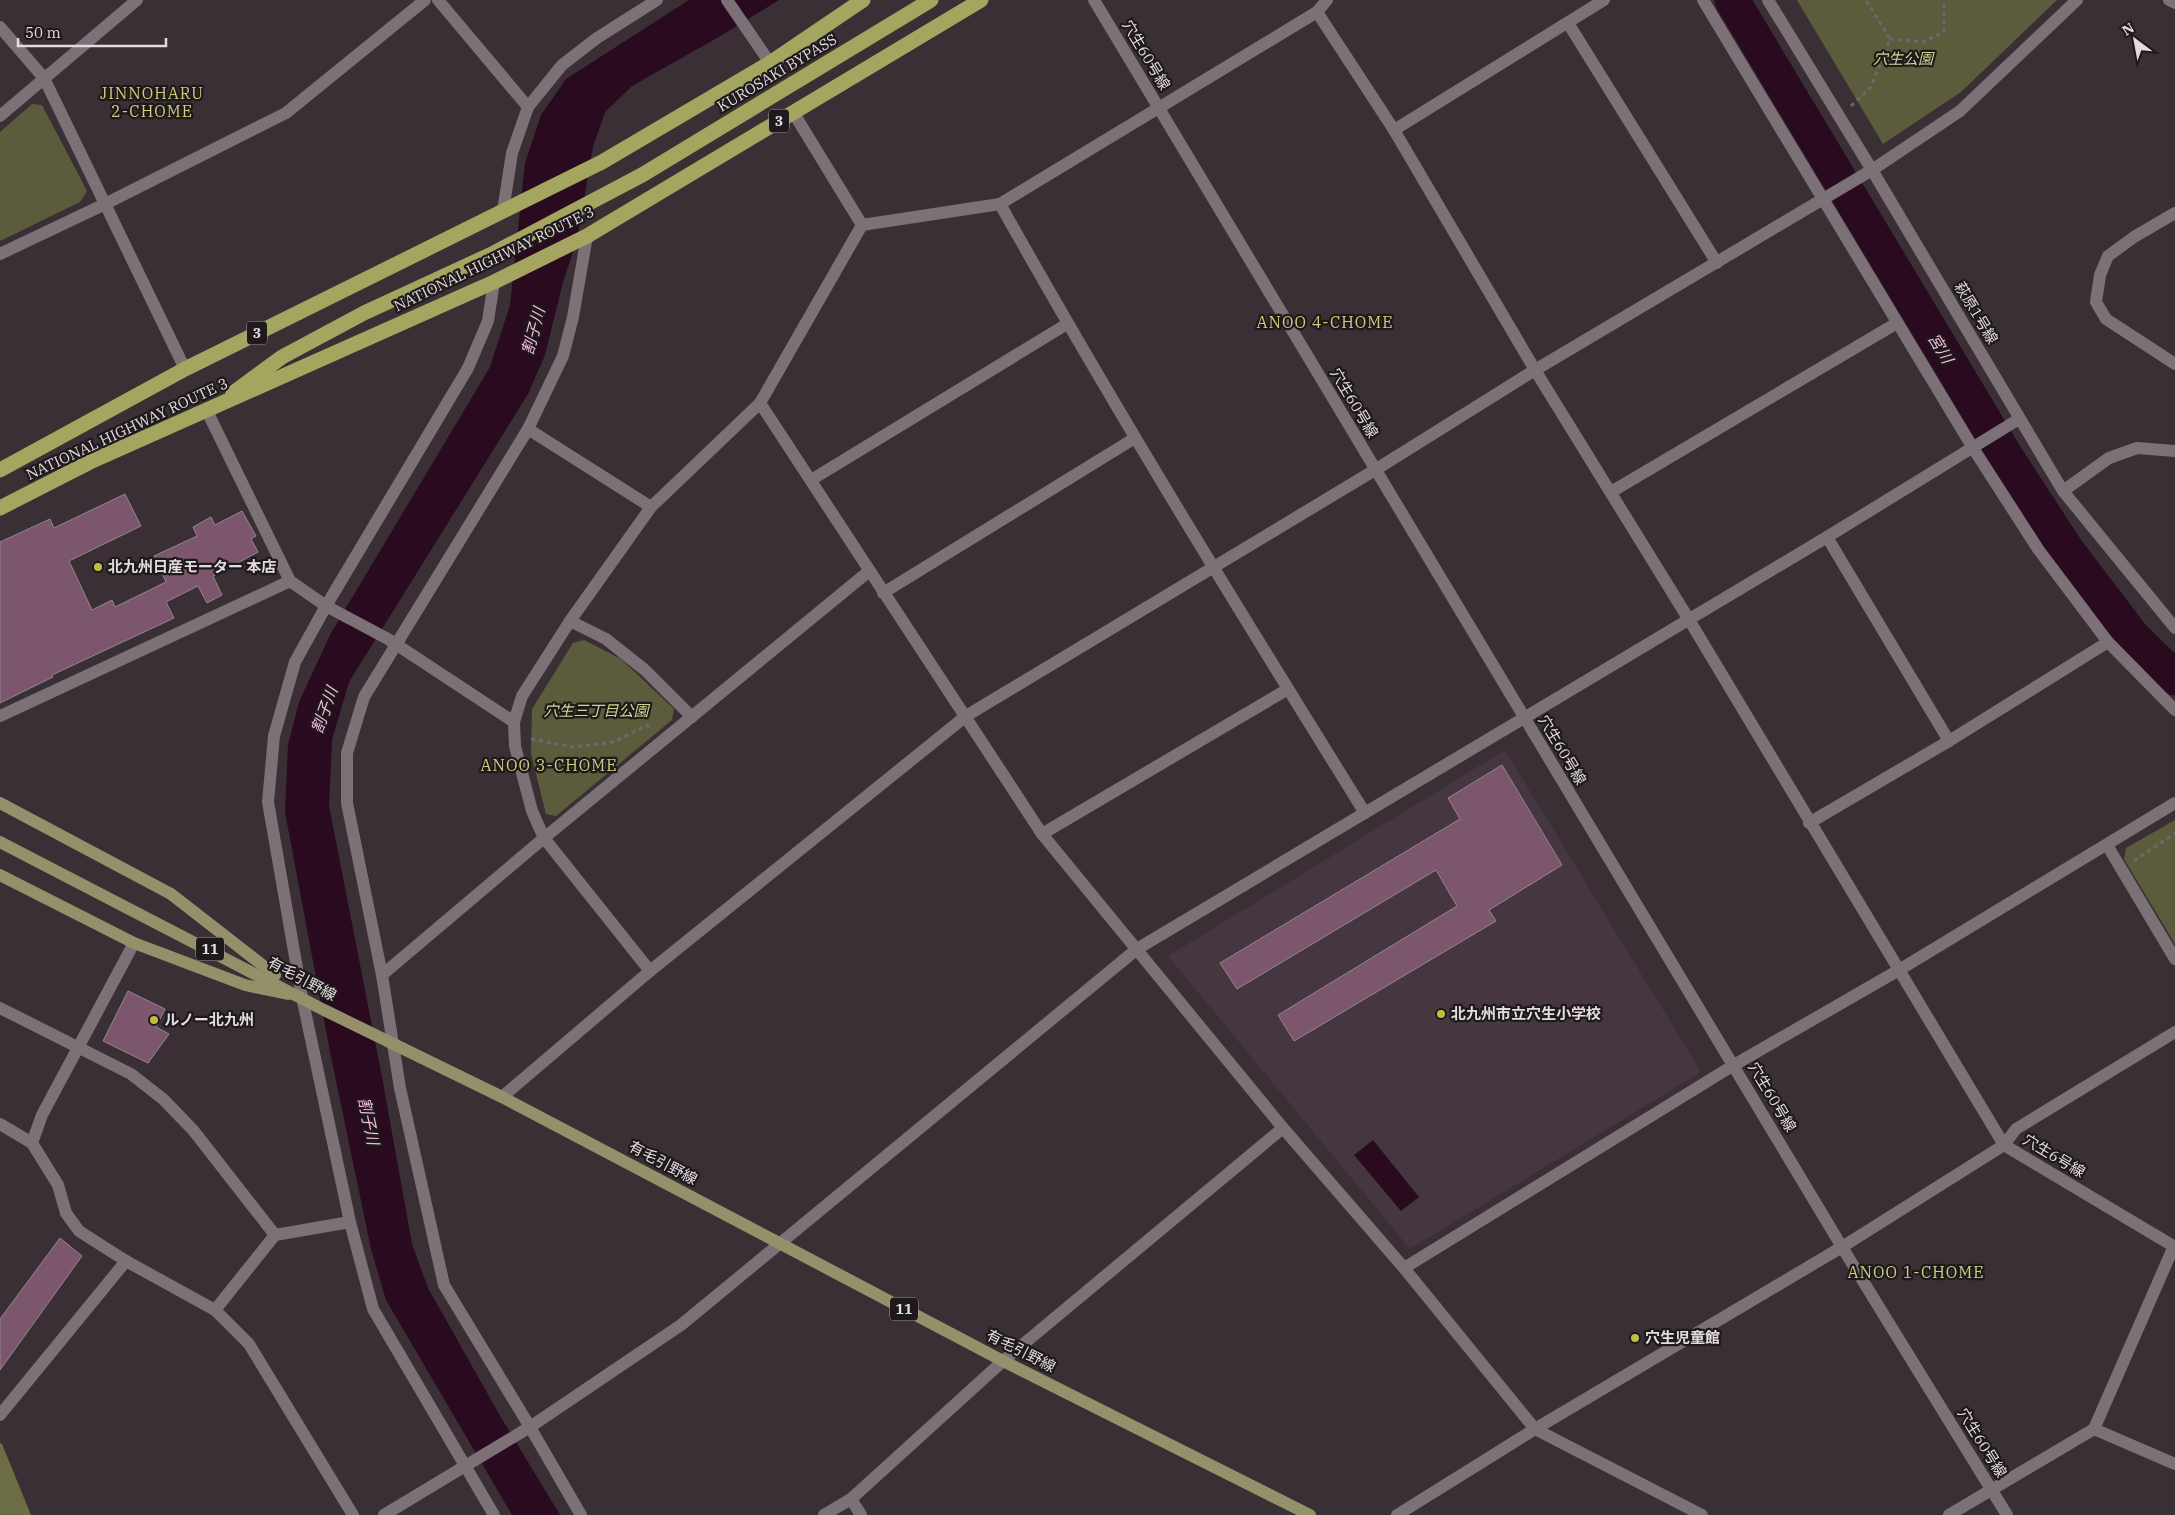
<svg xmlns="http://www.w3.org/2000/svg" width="2175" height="1515" font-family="'IBM Plex Serif','Noto Sans JP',serif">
<rect width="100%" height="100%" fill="#392f35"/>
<!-- built -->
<polygon fill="#46363f" points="1505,750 1701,1072 1410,1249 1168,956"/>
<!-- green -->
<g fill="#5b5c3c">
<polygon points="1797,0 2057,0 1961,92 1883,144"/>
<polygon points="32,104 42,105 87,191 80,202 0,241 0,132"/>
<polygon points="584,640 621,659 674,709 672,720 556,816 546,814 531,754 532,709 573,643"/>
<polygon points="2175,820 2175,944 2124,859 2126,848"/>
</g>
<!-- forest -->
<polygon fill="#6c6d44" points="0,1443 2,1444 31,1515 0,1515"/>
<!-- water -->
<g fill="#290a1f">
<polygon points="689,0 779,0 717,38 632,86 605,112 593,147 577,240 563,282 545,355 528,394 349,682 332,740 329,806 382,1077 412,1244 428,1288 499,1414 560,1515 512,1515 386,1300 371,1249 330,1052 285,812 288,745 299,702 331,633 490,367 510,305 525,163 541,115 566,79"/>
<polygon points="1373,1140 1419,1197 1401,1211 1354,1155"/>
</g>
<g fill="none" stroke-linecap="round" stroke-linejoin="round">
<!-- river -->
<polyline stroke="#290a1f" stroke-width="35" points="1732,0 2005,455 2066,549 2133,637 2175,678"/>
</g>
<!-- building -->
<g fill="#7b566d" stroke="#93868e">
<polygon points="125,494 141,526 69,561 92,610 112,600 115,607 166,582 154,556 197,536 193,527 211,517 215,525 242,511 256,536 251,539 258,552 213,576 222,595 207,603 198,586 166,602 174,618 52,675 53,677 0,703 0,542 50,519 54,528"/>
<polygon points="1502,765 1562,865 1489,910 1496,921 1294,1041 1278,1015 1457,906 1436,870 1237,989 1220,963 1460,819 1448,798"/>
<polygon points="128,991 165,1009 156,1027 169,1034 148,1063 103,1041"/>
<polygon points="60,1238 82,1256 0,1370 0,1319"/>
</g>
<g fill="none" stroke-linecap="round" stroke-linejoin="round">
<!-- path -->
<g stroke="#70676c" stroke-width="3" stroke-dasharray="4 4" stroke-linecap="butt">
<polyline points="1890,39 1923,42 1944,32 1944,0"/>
<polyline points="1851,106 1871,87 1890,39 1866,0"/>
<polyline points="531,739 574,747 614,742 647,725 651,731"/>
<polyline points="2134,861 2175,833"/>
</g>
<!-- street -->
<g stroke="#7d7178" stroke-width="12">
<polyline points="438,0 528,107"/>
<polyline points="727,0 770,63"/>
<polyline points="1703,0 1973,448 2038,549 2108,642 2175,710"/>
<polyline points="2169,0 2175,3"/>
<polyline points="1568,23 1717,263"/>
<polyline points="0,27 44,78 185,369"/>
<polyline points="793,112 862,225"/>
<polyline points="0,116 137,0"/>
<polyline points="1394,130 1604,0"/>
<path d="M1000 204C1116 411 1240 612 1365 813"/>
<polyline points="503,211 512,153 528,107 562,65 597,38 657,0"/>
<polyline points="2175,213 2134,237 2108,256 2100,275 2096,302 2106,319 2175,364"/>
<polyline points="0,254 103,205 286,113 425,0"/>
<polyline points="760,403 1042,834 1283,1128 1404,1268 1535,1429 1702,1515"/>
<polyline points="207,411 290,581 326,606 388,639 514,722"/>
<polyline points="528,429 651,507"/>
<polyline points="811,480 1067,324"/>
<polyline points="2063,491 2109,458 2137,448 2175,451"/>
<polyline points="1611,492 1897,323"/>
<polyline points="1827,537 1949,741"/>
<polyline points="883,593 1135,438"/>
<polyline points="1688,618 2004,1145 2016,1129 2175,1032"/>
<polyline points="570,621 606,639 645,670 692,717"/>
<polyline points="0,716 290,581"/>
<polyline points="1809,823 1949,741 2108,642"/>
<polyline points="1042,834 1288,689"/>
<polyline points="2107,845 2175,959"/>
<polyline points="650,971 544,838 532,811 515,746 514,722 522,696 570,621 651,507 760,403 862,225 1000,204 1317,12 1327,0"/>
<polyline points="382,975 544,838 868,572"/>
<polyline points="302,997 268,802 274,736 295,662 326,606 468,368 488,321 494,282"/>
<polyline points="0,1008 131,1074 163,1099 193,1130 275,1235"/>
<polyline points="502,1097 650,971 966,716 1375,470 1535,370 1872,170 1960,111 2077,0"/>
<polyline points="0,1124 32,1143 58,1185 66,1213 79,1231 126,1261 215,1310 249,1344 353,1515"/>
<polyline points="32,1143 42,1115 134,943"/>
<polyline points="1404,1268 1734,1065 1899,970 2175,803"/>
<polyline points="215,1310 275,1235 350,1222"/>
<polyline points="0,1415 126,1261"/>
<polyline points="2094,1429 2175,1464"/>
<polyline points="851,1499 861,1515"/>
<polyline points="384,1515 530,1427"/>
<polyline points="581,1515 530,1427 444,1285 400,1088 382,975 347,803 347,753 364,697 528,429 563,356 573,317 587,236"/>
<polyline points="824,1515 851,1499 1003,1361 1283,1128"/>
<polyline points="1949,1515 2094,1429 2174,1246"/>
</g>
<!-- secondary -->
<g stroke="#7d7178" stroke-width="12">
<polyline points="1094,0 1842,1247 2007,1515"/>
<polyline points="1768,0 1872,170 2063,491 2175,628"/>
<polyline points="1317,12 1394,130 1535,370 1688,618"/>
<polyline points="302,997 350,1222 373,1309 494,1515"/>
<polyline points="530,1427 681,1325 1137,949 1827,537 2019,419"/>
<polyline points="1397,1515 1535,1429 1842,1247 2004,1145 2175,1247"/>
</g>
<!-- primary -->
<g stroke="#949069" stroke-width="12">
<polyline points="0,803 171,894 275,975"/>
<polyline points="0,842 324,1010 502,1097 1003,1361 1310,1515"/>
<polyline points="0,875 134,943 245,985 288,994"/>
</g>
<!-- highway -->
<g stroke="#a4a55f" stroke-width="15">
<polyline points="233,393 282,357 364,313 494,253 642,175 931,0"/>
<polyline points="0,470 185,369 602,162 770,63 863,0"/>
<polyline points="0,508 90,462 494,282 587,236 981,0"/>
</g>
</g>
<!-- markers -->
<g fill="#bfbe41" stroke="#1e191b" stroke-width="2">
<circle cx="98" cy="567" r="5"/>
<circle cx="1441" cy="1014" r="5"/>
<circle cx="154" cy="1020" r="5"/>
<circle cx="1635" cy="1338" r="5"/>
</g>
<g text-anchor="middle" stroke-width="4.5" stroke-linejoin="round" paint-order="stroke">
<!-- shield labels -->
<g fill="#1e191b" stroke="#a7a1a4" stroke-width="1">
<rect x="769" y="109.5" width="20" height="23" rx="4"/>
<rect x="247" y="321.5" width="20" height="23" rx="4"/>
<rect x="196" y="937.5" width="28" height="23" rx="4"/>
<rect x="890" y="1297.5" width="28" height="23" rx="4"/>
</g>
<g font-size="14" font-weight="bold" fill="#e2dbdf">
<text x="779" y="126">3</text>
<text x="257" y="338">3</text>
<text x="210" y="954">11</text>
<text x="904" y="1314">11</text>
</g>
<!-- street labels -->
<g font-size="15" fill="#e2dbdf" stroke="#1e191b">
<text transform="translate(1146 55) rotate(59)" y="5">穴生60号線</text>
<text transform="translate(777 73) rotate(-31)" y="5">KUROSAKI BYPASS</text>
<text transform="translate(494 259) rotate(-26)" y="5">NATIONAL HIGHWAY ROUTE 3</text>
<text transform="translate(1976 313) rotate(59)" y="5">萩原1号線</text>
<text transform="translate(1354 403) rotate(59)" y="5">穴生60号線</text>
<text transform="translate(127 429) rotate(-25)" y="5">NATIONAL HIGHWAY ROUTE 3</text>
<text transform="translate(1562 750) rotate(59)" y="5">穴生60号線</text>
<text transform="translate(302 979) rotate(28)" y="5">有毛引野線</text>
<text transform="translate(1772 1097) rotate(59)" y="5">穴生60号線</text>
<text transform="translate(2054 1156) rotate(31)" y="5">穴生6号線</text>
<text transform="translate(663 1163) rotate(28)" y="5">有毛引野線</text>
<text transform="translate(1021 1351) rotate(27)" y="5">有毛引野線</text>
<text transform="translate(1982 1443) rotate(58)" y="5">穴生60号線</text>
</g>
<!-- park labels -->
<g font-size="15" font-style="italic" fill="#d3d590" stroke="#1e191b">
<text x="1903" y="64">穴生公園</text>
<text x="596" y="716">穴生三丁目公園</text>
</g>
<!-- poi labels -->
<g font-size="15" font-weight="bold" fill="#e2dbdf" stroke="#1e191b" text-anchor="start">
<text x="108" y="572">北九州日産モーター 本店</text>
<text x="1451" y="1019">北九州市立穴生小学校</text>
<text x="164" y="1025">ルノー北九州</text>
<text x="1645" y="1343">穴生児童館</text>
</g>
<!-- neighbourhood labels -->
<g font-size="16" letter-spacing="1" fill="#cccd7f" stroke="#1e191b">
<text x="152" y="99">JINNOHARU<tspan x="152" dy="18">2-CHOME</tspan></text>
<text x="1325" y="328">ANOO 4-CHOME</text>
<text x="549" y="771">ANOO 3-CHOME</text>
<text x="1916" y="1278">ANOO 1-CHOME</text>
</g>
<!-- water labels -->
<g font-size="16" font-style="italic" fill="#f7b7de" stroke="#1e191b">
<text transform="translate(533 331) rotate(-75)" y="6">割子川</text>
<text transform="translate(1941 348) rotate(59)" y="6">宮川</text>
<text transform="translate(324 710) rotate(-70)" y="6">割子川</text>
<text transform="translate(369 1121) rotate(78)" y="6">割子川</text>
</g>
</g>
<!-- north arrow -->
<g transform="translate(2135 40) rotate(328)" stroke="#1e191b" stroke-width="4" paint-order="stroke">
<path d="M0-4L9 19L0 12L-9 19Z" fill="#e2dbdf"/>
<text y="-8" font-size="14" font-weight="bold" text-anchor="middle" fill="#e2dbdf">N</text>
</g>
<!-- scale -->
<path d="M18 38v8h148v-8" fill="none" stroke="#e2dbdf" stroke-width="2.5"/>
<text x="25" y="38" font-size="15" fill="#e2dbdf" stroke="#1e191b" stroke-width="4" paint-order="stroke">50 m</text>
</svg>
